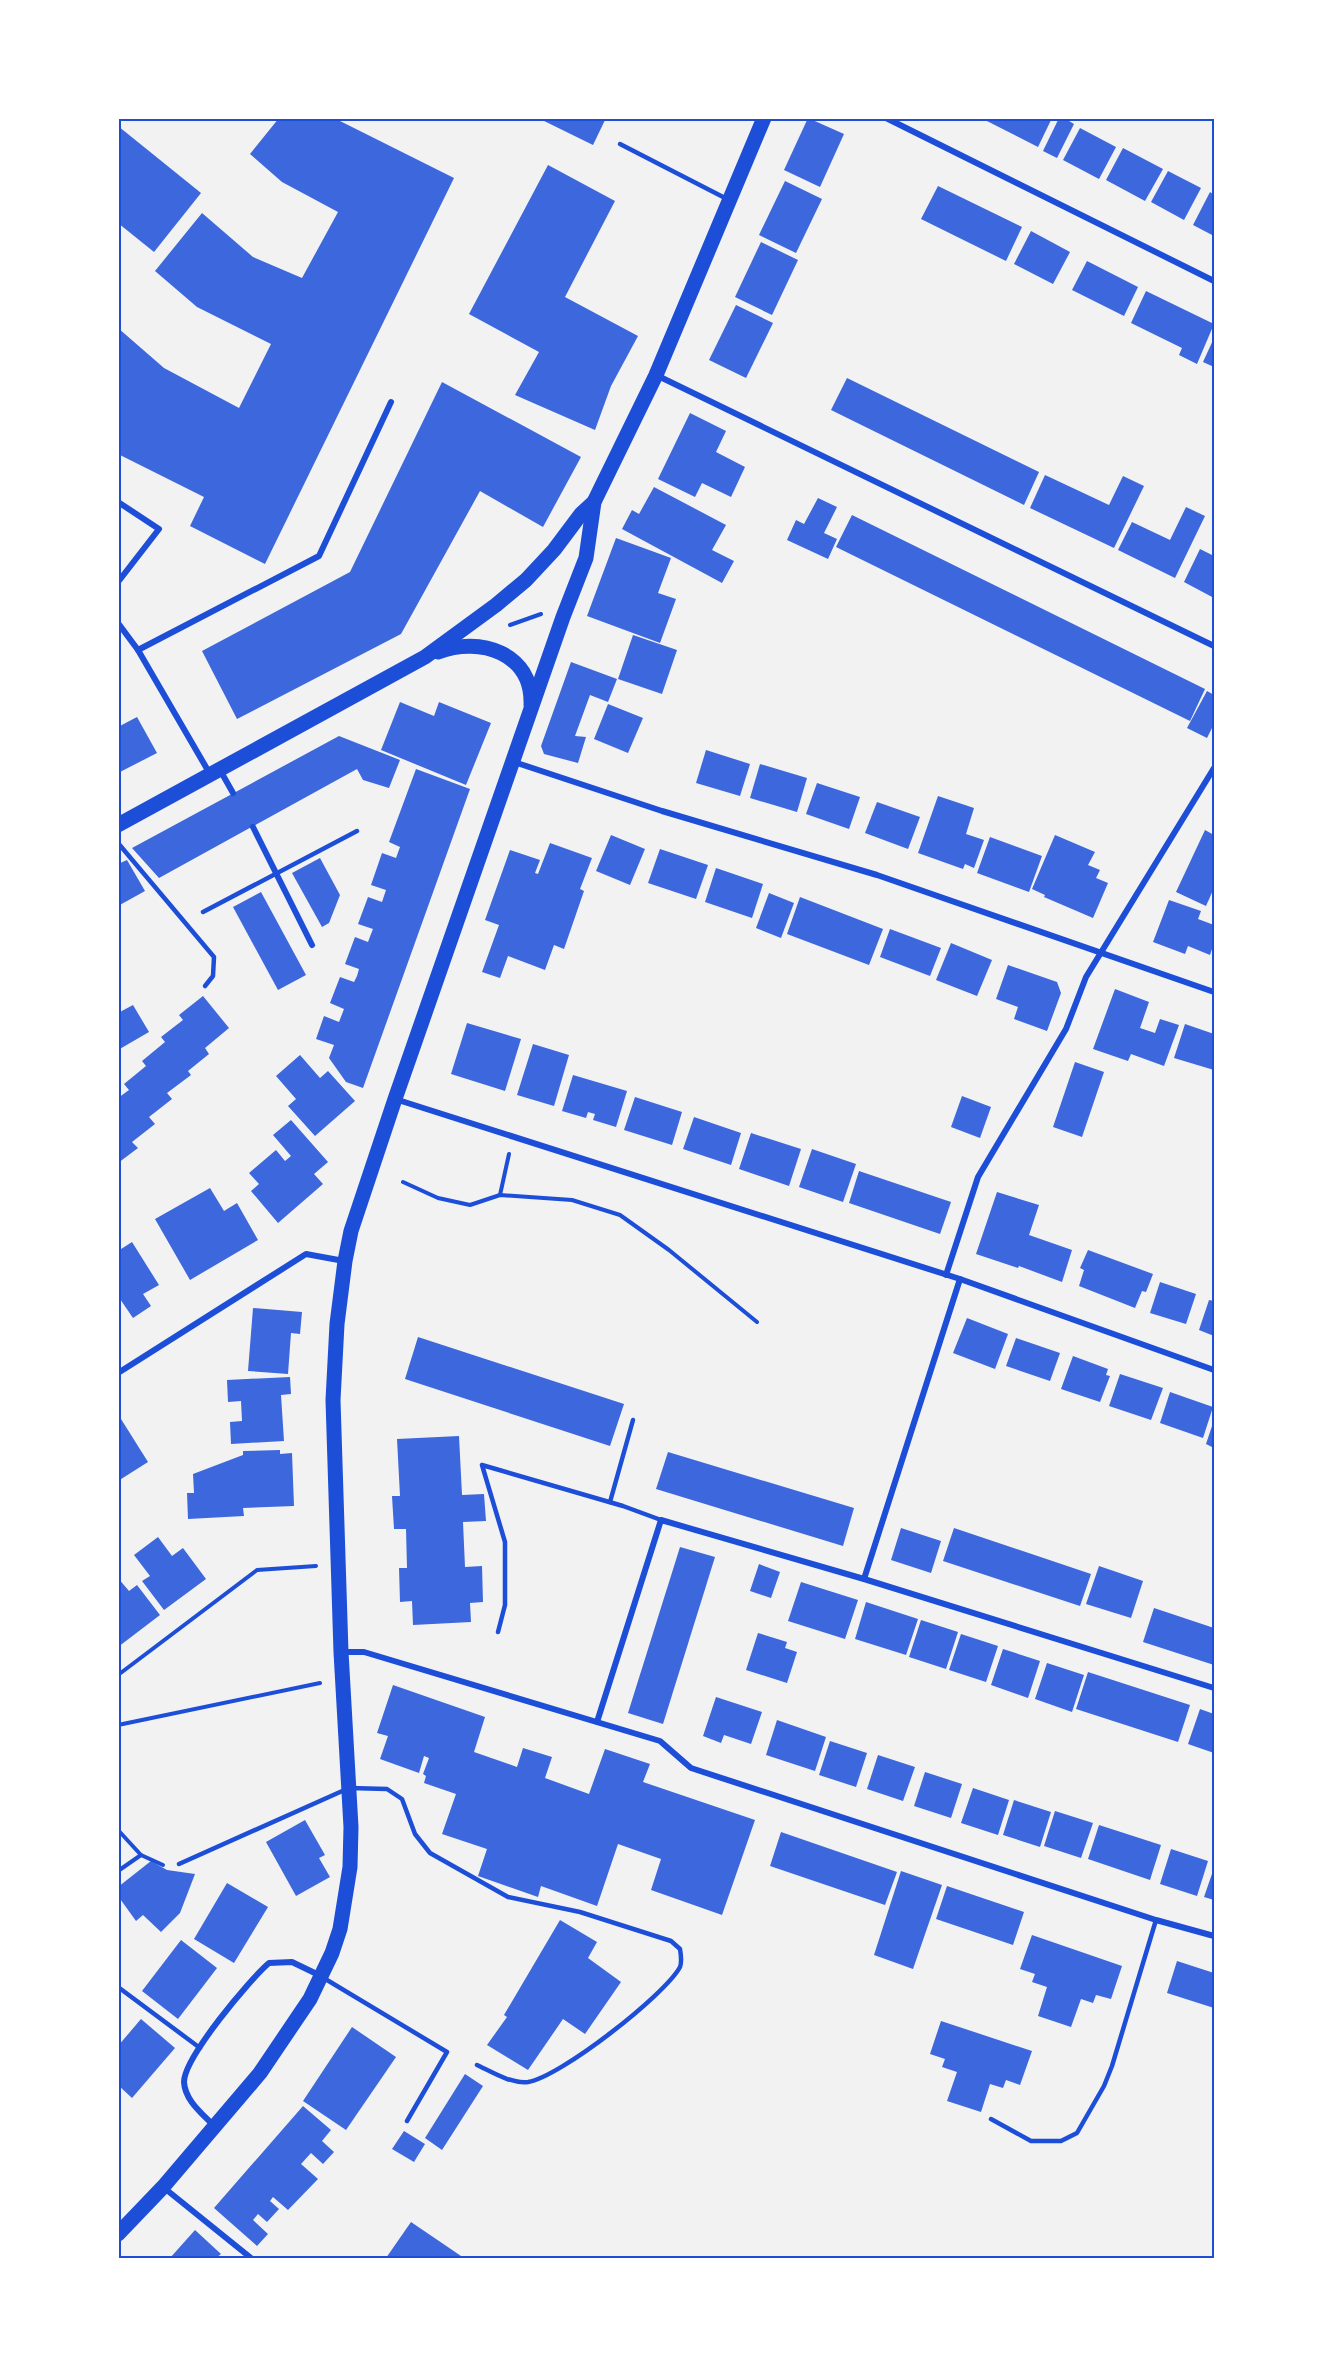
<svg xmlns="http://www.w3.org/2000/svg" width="1333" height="2377" font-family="'Archivo Narrow',sans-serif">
<rect width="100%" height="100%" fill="#f2f2f2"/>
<!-- building -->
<g fill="#3d67dc">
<polygon points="279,118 334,118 454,178 265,564 190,526 204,497 118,454 118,328 164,368 239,408 271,344 197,307 155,271 202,213 253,257 302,278 338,212 282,182 250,154"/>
<polygon points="538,118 606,118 593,145"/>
<polygon points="808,118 844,134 820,187 784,170"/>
<polygon points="981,118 1052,118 1038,147"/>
<polygon points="1059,118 1064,118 1074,124 1057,158 1043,151"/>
<polygon points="118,126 201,193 154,252 118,223"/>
<polygon points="1080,128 1116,147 1099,179 1063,160"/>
<polygon points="1123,148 1163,169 1145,201 1106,180"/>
<polygon points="548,165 615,201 565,297 638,336 611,386 595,430 515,395 539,352 469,314"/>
<polygon points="1168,171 1201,188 1184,220 1151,202"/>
<polygon points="785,181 822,199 796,253 759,235"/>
<polygon points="938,186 1022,227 1006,261 921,219"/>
<polygon points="1210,192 1214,195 1214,236 1193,225"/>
<polygon points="1031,231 1070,252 1053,284 1014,264"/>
<polygon points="761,242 798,260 772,315 735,297"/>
<polygon points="1087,261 1138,287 1124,316 1072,290"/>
<polygon points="1146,291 1214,324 1197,364 1179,355 1182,348 1131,323"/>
<polygon points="736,305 773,323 746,378 709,360"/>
<polygon points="1214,338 1214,367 1203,362"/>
<polygon points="847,378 1039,472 1024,505 831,410"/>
<polygon points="442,382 581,457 543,527 480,491 401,634 237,719 202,651 350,572"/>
<polygon points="690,413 726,431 716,452 745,467 731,497 702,483 695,497 658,479"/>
<polygon points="1045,475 1109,505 1123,476 1144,486 1114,548 1030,508"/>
<polygon points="654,487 726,525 712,550 734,561 722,583 622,529 632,510 639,514"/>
<polygon points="818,498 837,507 824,533 837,539 828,559 787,540 796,520 804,524"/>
<polygon points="1186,507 1205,516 1175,578 1118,550 1132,522 1170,540"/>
<polygon points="852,515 1205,689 1190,721 836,547"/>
<polygon points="616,538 671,558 658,593 676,599 660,643 587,616"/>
<polygon points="1200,549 1214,556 1214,598 1184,582"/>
<polygon points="633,635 677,650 662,694 618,679"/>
<polygon points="571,662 617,679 608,702 590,695 575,736 586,737 578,763 544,754 541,746"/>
<polygon points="1207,691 1214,695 1214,724 1207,738 1187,728"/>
<polygon points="400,702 434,716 439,702 491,723 466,785 381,750"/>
<polygon points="608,704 643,718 628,753 594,739"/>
<polygon points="137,717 157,753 118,773 118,727"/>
<polygon points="339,736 400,760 389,788 363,780 357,769 159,878 132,848"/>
<polygon points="706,750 750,764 740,796 696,783"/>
<polygon points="760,764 807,778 797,812 750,798"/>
<polygon points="416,769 470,789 363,1088 346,1082 329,1058 334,1045 316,1039 324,1016 339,1022 344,1009 330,1003 340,977 354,982 357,976 359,969 345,964 355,937 368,942 371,934 373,929 358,924 368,897 382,902 386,890 371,885 382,853 396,858 400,847 389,842"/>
<polygon points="817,783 860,797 849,829 806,814"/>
<polygon points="938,796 974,808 966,834 984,840 974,868 965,864 963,869 918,853"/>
<polygon points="877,802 920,817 908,849 865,833"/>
<polygon points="1205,830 1214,835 1214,888 1206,906 1176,892"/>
<polygon points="611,835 645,849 630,885 596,871"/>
<polygon points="1055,835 1095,852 1088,865 1100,870 1096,878 1108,883 1093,918 1044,897 1045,895 1032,889"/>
<polygon points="990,837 1042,856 1029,892 977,873"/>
<polygon points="550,843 592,858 580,889 584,891 564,949 554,945 545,970 508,956 500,978 482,972 499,925 485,920 510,850 540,860 535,873 538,874"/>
<polygon points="660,849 708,865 696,899 648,883"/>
<polygon points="320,858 340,895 329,923 322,927 292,873"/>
<polygon points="127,860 145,891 118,906 118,864"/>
<polygon points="716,868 763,884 752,918 705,902"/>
<polygon points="261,892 306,975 278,990 233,907"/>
<polygon points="769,893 794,903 781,938 756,928"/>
<polygon points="800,897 883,929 869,965 787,934"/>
<polygon points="1169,900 1201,911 1198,919 1214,925 1214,943 1210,955 1188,946 1185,954 1153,942"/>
<polygon points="890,929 941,948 930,976 880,957"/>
<polygon points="951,943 992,960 977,996 936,980"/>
<polygon points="1008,965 1057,982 1061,993 1047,1031 1014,1019 1018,1007 996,999"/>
<polygon points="1115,989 1149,1002 1140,1028 1155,1033 1160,1019 1179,1025 1164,1066 1131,1054 1128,1061 1093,1049"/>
<polygon points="203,996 229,1028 205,1048 209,1054 188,1071 191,1075 167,1093 172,1099 149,1117 155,1124 132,1142 138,1148 118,1163 118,1098 129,1090 124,1084 146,1066 142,1061 165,1042 161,1037 183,1020 179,1015"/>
<polygon points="133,1005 149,1032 118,1050 118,1013"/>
<polygon points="467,1023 521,1039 505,1091 451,1074"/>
<polygon points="1185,1024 1214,1034 1214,1070 1174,1058"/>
<polygon points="533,1044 569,1055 554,1106 517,1095"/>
<polygon points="300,1055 320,1078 328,1071 355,1101 315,1136 288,1106 296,1099 276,1076"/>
<polygon points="1075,1062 1104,1072 1082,1137 1053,1127"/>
<polygon points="573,1075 627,1091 616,1127 593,1120 595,1114 588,1112 586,1118 562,1111"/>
<polygon points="962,1096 991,1107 980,1138 951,1127"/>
<polygon points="635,1097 682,1112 672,1145 624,1130"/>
<polygon points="694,1117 741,1133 731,1165 683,1149"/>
<polygon points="291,1120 328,1162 314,1174 323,1184 278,1223 251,1191 259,1184 249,1173 276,1150 285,1161 291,1156 273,1135"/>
<polygon points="751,1133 801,1149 789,1186 739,1169"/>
<polygon points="812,1149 856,1164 843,1202 799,1187"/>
<polygon points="859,1171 951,1202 940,1234 849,1203"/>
<polygon points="210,1188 224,1211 237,1203 258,1240 190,1280 155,1219"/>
<polygon points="997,1192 1039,1205 1029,1235 1072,1250 1062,1282 1019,1266 1018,1268 976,1254"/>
<polygon points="132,1242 159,1285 143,1294 151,1306 133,1318 118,1296 118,1265 121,1263 118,1251"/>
<polygon points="1088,1250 1153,1274 1146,1292 1142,1291 1135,1308 1079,1286 1084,1270 1080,1268"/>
<polygon points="1160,1282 1196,1294 1186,1324 1150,1313"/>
<polygon points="1209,1300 1214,1301 1214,1336 1199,1330"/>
<polygon points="253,1308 302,1312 300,1334 291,1333 288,1374 248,1371"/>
<polygon points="967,1318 1008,1334 995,1369 953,1353"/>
<polygon points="418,1337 624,1404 610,1446 405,1379"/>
<polygon points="1016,1338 1060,1353 1050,1381 1006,1366"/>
<polygon points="1073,1356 1108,1369 1106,1375 1110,1376 1100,1402 1061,1389"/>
<polygon points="1120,1374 1163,1388 1151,1420 1109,1406"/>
<polygon points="290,1377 291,1394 281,1395 284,1441 231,1444 230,1422 242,1421 241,1401 228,1402 227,1380"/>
<polygon points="1170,1392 1213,1407 1203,1438 1160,1423"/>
<polygon points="121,1419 148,1462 118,1481 118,1421"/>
<polygon points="1214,1420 1214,1448 1206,1444"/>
<polygon points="459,1436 462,1495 484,1494 486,1521 463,1522 465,1567 482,1566 483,1602 470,1603 471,1622 413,1625 412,1601 400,1602 399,1568 407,1568 406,1529 394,1529 392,1496 400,1496 397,1439"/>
<polygon points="280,1450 280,1454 292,1453 294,1506 243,1508 244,1516 188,1519 187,1493 194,1493 193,1474 243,1455 243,1451"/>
<polygon points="668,1452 854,1508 843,1546 656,1489"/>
<polygon points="901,1528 941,1541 931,1573 891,1560"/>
<polygon points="954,1528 1091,1574 1080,1606 943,1561"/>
<polygon points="158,1537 172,1556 183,1548 206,1579 164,1610 142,1581 150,1576 134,1555"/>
<polygon points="680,1547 715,1557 663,1724 628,1713"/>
<polygon points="759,1564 780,1572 771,1598 750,1591"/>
<polygon points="1099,1566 1143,1581 1131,1618 1086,1604"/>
<polygon points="118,1578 129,1591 137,1585 160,1615 118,1647"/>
<polygon points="801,1582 858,1600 845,1639 788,1621"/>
<polygon points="866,1602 918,1619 906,1655 855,1639"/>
<polygon points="1154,1608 1214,1628 1214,1665 1143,1642"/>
<polygon points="921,1620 958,1632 946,1669 909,1657"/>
<polygon points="758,1633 787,1642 785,1648 797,1652 787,1683 746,1670"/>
<polygon points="961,1634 998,1646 986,1682 949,1670"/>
<polygon points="1003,1649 1040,1661 1028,1698 991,1685"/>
<polygon points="1047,1663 1084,1675 1072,1712 1035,1699"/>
<polygon points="1088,1672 1190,1705 1178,1742 1076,1709"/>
<polygon points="393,1685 485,1717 474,1752 517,1767 523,1748 552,1757 545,1778 589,1794 605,1749 650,1764 643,1782 755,1820 722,1915 651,1890 661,1859 618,1844 597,1906 541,1886 538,1897 478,1876 487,1849 442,1834 456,1794 424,1783 426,1776 423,1774 429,1758 424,1756 419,1773 380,1759 388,1736 377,1733"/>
<polygon points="716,1697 762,1712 751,1744 724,1735 721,1743 703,1736"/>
<polygon points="1200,1709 1214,1714 1214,1753 1188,1744"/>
<polygon points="777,1720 826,1737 815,1771 766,1755"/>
<polygon points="830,1741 867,1753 856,1787 819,1775"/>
<polygon points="878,1755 915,1767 903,1801 867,1789"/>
<polygon points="925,1772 962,1784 951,1818 914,1806"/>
<polygon points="973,1788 1009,1800 998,1835 961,1823"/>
<polygon points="1014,1800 1051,1812 1040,1847 1003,1835"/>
<polygon points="1055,1811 1093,1823 1081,1858 1044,1846"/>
<polygon points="305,1820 325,1855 319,1858 330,1877 296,1896 266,1842"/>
<polygon points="1099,1825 1161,1845 1150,1880 1088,1859"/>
<polygon points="781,1832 897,1872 885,1905 770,1866"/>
<polygon points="1171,1849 1208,1861 1197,1896 1160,1884"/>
<polygon points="151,1861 167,1870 195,1874 180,1913 161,1932 143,1915 136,1921 118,1896 118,1887"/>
<polygon points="1214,1868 1214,1900 1204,1897"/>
<polygon points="901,1871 942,1885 913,1969 874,1955"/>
<polygon points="227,1883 268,1907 234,1963 194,1939"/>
<polygon points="947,1886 1024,1912 1013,1945 936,1919"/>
<polygon points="560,1920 597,1942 588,1958 621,1982 585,2034 563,2019 528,2070 487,2045 507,2017 504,2015"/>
<polygon points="1032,1935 1122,1966 1111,1999 1096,1995 1093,2003 1081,1999 1071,2027 1038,2016 1047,1987 1032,1982 1035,1974 1020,1969"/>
<polygon points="181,1940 217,1968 178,2019 142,1991"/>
<polygon points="1177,1961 1214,1973 1214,2008 1167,1993"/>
<polygon points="141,2019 175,2048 132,2098 118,2085 118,2046"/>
<polygon points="941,2021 1032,2051 1020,2085 1006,2080 1003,2088 990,2084 981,2112 947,2101 957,2072 942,2067 945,2059 930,2054"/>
<polygon points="352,2027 396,2057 346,2130 303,2101"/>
<polygon points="465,2074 483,2086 442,2150 425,2138"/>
<polygon points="303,2106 331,2130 322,2141 334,2152 323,2164 311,2153 301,2164 318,2179 288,2210 273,2197 270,2201 279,2209 267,2222 258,2214 253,2220 268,2234 257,2246 214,2208"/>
<polygon points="404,2131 425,2144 414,2162 392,2149"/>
<polygon points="411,2222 464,2258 386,2258"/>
<polygon points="195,2230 221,2254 216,2258 170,2258"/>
</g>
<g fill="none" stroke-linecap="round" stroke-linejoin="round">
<!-- path -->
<g stroke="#1d4ed8" stroke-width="4">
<polyline points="510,625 541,614"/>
<polyline points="403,1182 438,1198 470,1205 500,1195 572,1200 620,1215 669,1250 757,1322"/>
<polyline points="500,1195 509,1154"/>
<polyline points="118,1675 257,1570 316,1566"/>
<polyline points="118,1725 320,1683"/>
<polyline points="118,1830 141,1855"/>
<polyline points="118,1871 141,1855 163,1865"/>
</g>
<!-- service -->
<g stroke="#1d4ed8" stroke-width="4.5">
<polyline points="620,144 727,199"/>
<polyline points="118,843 214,957 213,976 205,986"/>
<polyline points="203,912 357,831"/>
<polyline points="610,1502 633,1420"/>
<polyline points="498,1632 505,1605 505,1542 482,1465 623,1506 661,1520"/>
<path d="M179 1864 349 1788 387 1789 402 1799 415 1834 430 1853 508 1897 580 1912 671 1941 680 1949C681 1955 682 1962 680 1967 665 1995 560 2077 528 2082 511 2084 492 2072 477 2065"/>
<polyline points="322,1977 447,2052 407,2121"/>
<polyline points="118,1987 200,2048"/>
<polyline points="991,2119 1031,2141 1061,2141 1077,2133 1104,2086 1112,2066 1156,1920"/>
</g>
<!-- minor -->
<g stroke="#1d4ed8" stroke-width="6">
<polyline points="886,118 1214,281"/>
<polyline points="656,375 1214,646"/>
<polyline points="118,502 159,529 118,582"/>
<polyline points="118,623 138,650 210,774"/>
<polyline points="138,650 319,556 391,402"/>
<polyline points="514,762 662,811 877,875 1214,992"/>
<polyline points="220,770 233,793"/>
<polyline points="253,827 312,945"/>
<polyline points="395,1099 960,1279 1214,1370"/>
<polyline points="946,1275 978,1177 1066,1029 1086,977 1214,768"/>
<polyline points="118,1373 306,1254 344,1261"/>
<polyline points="864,1579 960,1279"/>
<polyline points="342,1652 364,1652 660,1741 691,1768 1156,1920 1214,1936"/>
<polyline points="597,1722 661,1520 864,1579 1214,1688"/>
<path d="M215 2127C203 2114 185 2101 184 2082 184 2058 249 1980 269 1963L292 1962 321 1976"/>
<polyline points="163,2187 251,2258"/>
</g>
<!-- primary -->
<g stroke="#1d4ed8" stroke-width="15">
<path d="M438 652C480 636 533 653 531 705"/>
<polyline points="118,825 425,657 496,605 526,580 554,550 581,514 594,502"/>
<polyline points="118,2234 163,2187 260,2073 310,1999 332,1953 340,1929 350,1867 351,1827 341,1652 333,1400 337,1324 345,1261 351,1231 395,1099 563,617 586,558 594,502 656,375 764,118"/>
</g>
</g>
<!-- border -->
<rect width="1333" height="2377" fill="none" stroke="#ffffff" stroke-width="240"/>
<rect x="120" y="120" width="1093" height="2137" fill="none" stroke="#1d4ed8" stroke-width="2"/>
</svg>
